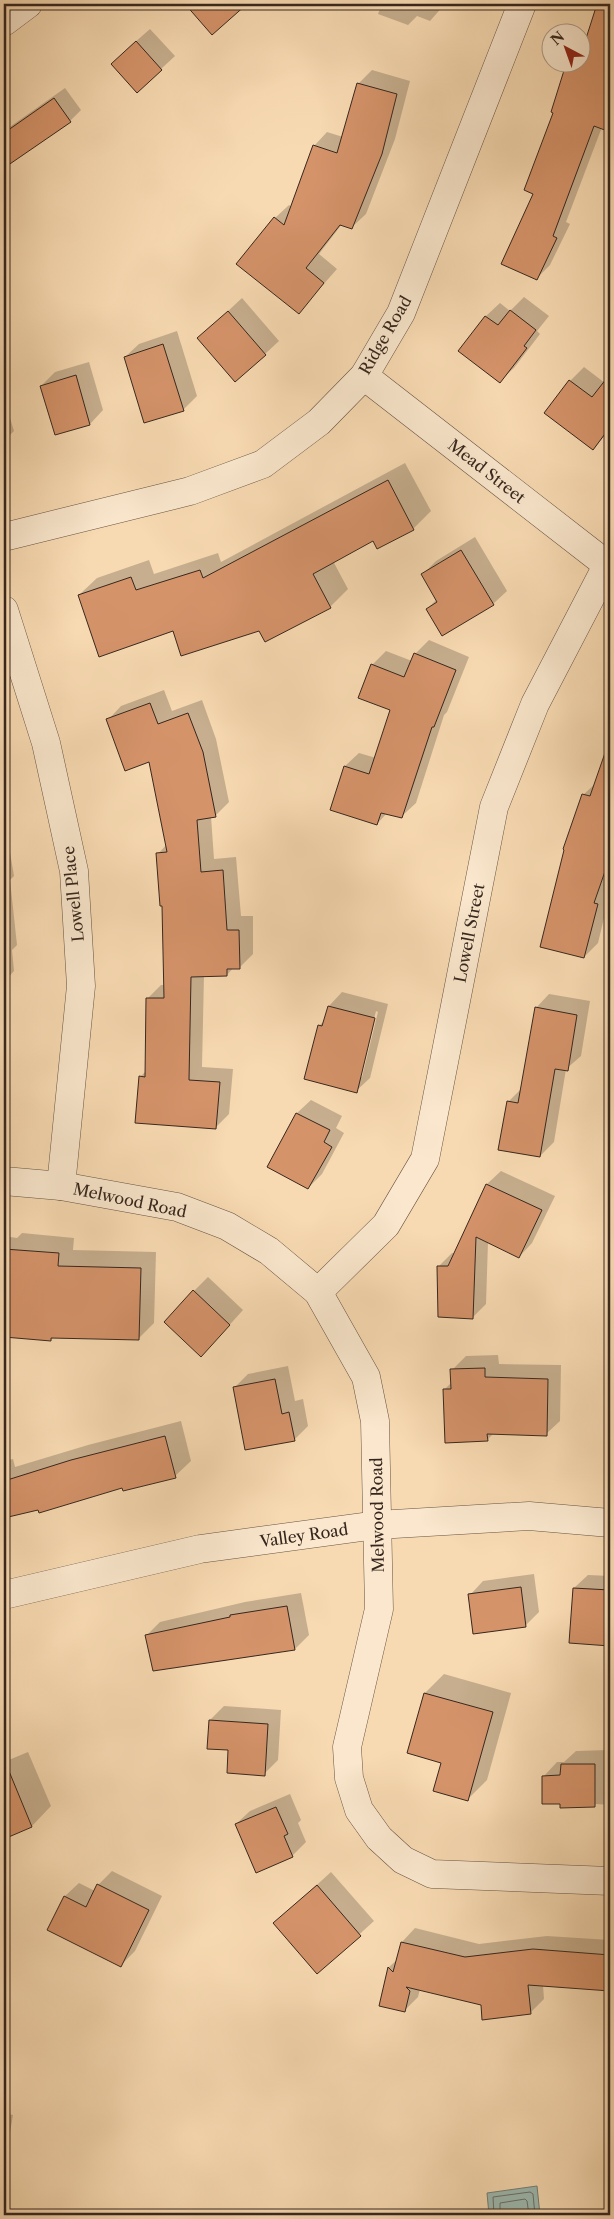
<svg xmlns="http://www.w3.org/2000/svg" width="614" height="2219" font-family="'Libre Caslon Text',serif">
<rect width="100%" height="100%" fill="#f8dab2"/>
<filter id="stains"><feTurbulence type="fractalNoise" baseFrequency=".004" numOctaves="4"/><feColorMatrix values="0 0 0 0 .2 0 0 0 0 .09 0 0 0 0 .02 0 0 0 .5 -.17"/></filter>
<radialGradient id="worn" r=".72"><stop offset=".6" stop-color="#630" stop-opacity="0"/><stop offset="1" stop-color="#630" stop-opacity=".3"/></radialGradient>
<!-- water -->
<polygon fill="#9ebab1" stroke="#747f76" points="537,2186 540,2215 489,2215 487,2193"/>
<!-- shadow -->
<g fill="#0003" fill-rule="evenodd">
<polygon points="186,4 245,4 212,33"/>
<polygon points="382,4 445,4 430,21 417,16 408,25 378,14"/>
<polygon points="600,4 610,4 610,130 602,127 566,222 570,224 550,265 537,278 535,193 567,65 570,62 582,62 582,51"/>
<polygon points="150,29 175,56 161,69 126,50"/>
<polygon points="372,70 410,81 395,139 366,214 352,227 342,224 319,254 337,269 298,313 275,218 289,205 292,207 314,146 327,132 343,137 358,84"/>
<polygon points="65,88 81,110 70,121 16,158 4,171 4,131"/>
<polygon points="524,297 549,316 537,331 540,334 514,368 500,381 460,351 486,316 500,303 510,311"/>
<polygon points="242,298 279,341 265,354 199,338"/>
<polygon points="177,331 197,396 183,410 125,357 139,344"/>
<polygon points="89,362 103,410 90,424 56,434 41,386 55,372"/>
<polygon points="584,367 605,383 610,378 610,430 593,449 546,413 570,381"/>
<polygon points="4,399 14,431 4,441"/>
<polygon points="405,463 431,511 413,529 374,539 333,561 348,589 330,607 259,629 174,630 79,595 97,578 149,560 154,574 218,553 221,562"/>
<polygon points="475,537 507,591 493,604 427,609 437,599 423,574 436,561"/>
<polygon points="429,640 469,657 447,712 444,715 416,803 402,816 387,813 377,824 332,809 345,766 359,753 376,758 392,710 372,665 386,651 412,661 415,654"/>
<polygon points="164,690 172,711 202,700 216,739 229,802 216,815 211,816 214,859 236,857 241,916 253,916 253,954 240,967 234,967 227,975 204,975 202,1067 233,1069 229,1114 216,1127 140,1077 146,1071 147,999 161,985 165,985 163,904 158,854 167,844 150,760 108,720 121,706"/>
<polygon points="610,770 610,880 607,890 610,891 610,893 598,943 584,957 583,795"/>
<polygon points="4,817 14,876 10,880 17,945 12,950 14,971 4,982"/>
<path d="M342 992 388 1004 370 1078 356 1091 319 1026 325 1020 329 1006ZM376 1011 378 1012 362 1077H359Z"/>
<polygon points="549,994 590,1001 581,1056 566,1069 554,1142 540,1156 508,1102 522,1088 536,1008"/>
<polygon points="4,1026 10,1026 6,1092 4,1094"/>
<polygon points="311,1100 342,1116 336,1128 344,1133 322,1174 308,1188 269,1167 297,1113"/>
<polygon points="501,1171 555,1196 532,1243 519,1257 488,1242 486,1304 472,1318 439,1266 452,1253 455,1253 487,1184"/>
<polygon points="22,1233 74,1238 73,1250 156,1252 154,1323 138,1339 54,1337 51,1340 4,1336 4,1236 17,1238"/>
<polygon points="208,1277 243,1310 215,1341 194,1291"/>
<polygon points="498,1355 499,1364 561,1365 560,1421 546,1434 494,1433 487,1440 444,1390 452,1382 452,1370 466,1356"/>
<polygon points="288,1366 295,1401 303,1399 308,1426 294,1440 234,1388 248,1374"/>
<polygon points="181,1421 191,1461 175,1476 123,1486 4,1517 4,1461 13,1459 15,1467 88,1445"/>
<polygon points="534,1574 539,1612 525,1626 470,1595 483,1581"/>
<polygon points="588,1575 610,1576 610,1644 571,1642 574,1588"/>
<polygon points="301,1593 309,1635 295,1649 146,1636 160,1622 245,1602"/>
<polygon points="444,1674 511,1693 487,1780 468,1799 443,1762 425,1693"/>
<polygon points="224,1706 281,1710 278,1760 264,1774 229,1749 210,1720"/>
<polygon points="608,1750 610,1752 610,1805 596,1804 594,1806 544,1776 557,1762 564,1762 576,1751"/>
<polygon points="28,1752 51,1806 32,1826 4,1837 4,1762"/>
<polygon points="290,1794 301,1820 298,1823 306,1842 292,1856 236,1824 250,1811"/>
<polygon points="112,1871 162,1896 135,1951 121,1965 49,1929 65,1896 79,1883 95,1891 98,1885"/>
<polygon points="331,1872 374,1921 318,1972 275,1923"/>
<polygon points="415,1928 479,1944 547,1936 610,1940 610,1990 543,1985 544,1999 530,2013 420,1989 418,1997 404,2011 381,2005 389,1967 398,1959 402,1942"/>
<polygon points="4,2113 13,2115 4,2167"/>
</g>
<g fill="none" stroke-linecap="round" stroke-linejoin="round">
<!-- shore -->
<g stroke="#6a7068" stroke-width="1">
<polyline points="494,2215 493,2197 530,2192 533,2194 535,2215"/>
<polyline points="500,2215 500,2203 525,2199 527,2201 529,2215"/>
</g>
</g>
<!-- building -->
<g fill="#d5936a" stroke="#36271e">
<polygon points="185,4 247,4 212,35"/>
<polygon points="597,4 610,4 610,132 594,126 553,236 557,238 537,280 501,264 533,194 524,190 553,113 551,112 566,64 576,67 578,62 582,62 582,51"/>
<polygon points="136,41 162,70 137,93 111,64"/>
<polygon points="357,83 397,94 382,154 352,229 340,225 306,268 324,283 299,314 236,264 274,217 284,225 313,145 337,153"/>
<polygon points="54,98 71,122 4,168 4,133"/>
<polygon points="510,310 536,330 524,346 527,348 500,383 458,351 485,316 498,325"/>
<polygon points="228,311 266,355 235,382 197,338"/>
<polygon points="163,344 184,411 144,423 124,357"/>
<polygon points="610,374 610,427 593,450 544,413 569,380 592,397"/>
<polygon points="76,375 90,425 55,435 40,386"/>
<polygon points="388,480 414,530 377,549 373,541 313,574 331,608 265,642 259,631 181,656 173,631 99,657 78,595 131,577 136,590 200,570 203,578"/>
<polygon points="461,550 494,605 442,636 426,609 437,602 421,574"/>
<polygon points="414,653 456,670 434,727 432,727 402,818 381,813 377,825 330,810 344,766 369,774 390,710 358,698 371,664 404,677"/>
<polygon points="150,703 158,724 188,713 203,752 216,817 197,820 201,872 223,870 227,930 239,930 240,969 227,969 227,976 191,977 189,1080 220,1082 216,1129 135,1123 139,1076 145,1077 146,998 164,998 162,906 160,906 156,853 167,852 149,762 125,771 106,719"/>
<polygon points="606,750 610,751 610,857 594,903 598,904 584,958 540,947 564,850 563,849 582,794 590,796"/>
<polygon points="328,1006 375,1018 357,1093 304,1079 318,1025 322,1026"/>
<polygon points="535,1007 577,1015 568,1071 555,1069 540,1157 498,1150 507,1101 518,1103"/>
<polygon points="296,1113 330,1130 324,1142 332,1147 308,1189 267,1167"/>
<polygon points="486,1184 542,1210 519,1258 476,1237 473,1319 438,1317 437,1266 448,1266"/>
<polygon points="4,1249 59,1253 58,1266 141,1268 139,1340 51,1338 51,1341 4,1337"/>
<polygon points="193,1290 230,1325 201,1357 164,1322"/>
<polygon points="485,1368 485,1377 548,1379 547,1436 487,1434 488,1441 445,1443 443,1389 451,1389 450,1369"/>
<polygon points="275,1379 282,1414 289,1412 295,1441 245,1450 233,1387"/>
<polygon points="165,1436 176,1478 123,1491 122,1488 39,1513 38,1510 4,1518 4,1481 71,1460"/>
<polygon points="521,1587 526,1627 473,1634 468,1594"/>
<polygon points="573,1588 610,1590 610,1646 569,1643"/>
<polygon points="287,1606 295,1650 153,1671 145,1635 230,1617 230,1615"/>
<polygon points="424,1693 493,1712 468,1801 433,1791 441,1763 407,1753"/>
<polygon points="209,1720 268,1724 265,1776 227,1773 228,1750 207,1749"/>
<polygon points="4,1759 32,1827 4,1839"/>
<polygon points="561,1764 595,1764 595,1807 560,1808 560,1804 542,1804 542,1776 560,1775"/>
<polygon points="276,1807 288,1834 284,1836 293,1857 256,1873 235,1824"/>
<polygon points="97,1884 149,1910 121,1967 47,1930 64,1896 86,1907"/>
<polygon points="317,1885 361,1936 317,1974 273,1923"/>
<polygon points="401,1942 465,1957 533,1949 610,1955 610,1991 528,1985 531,2014 482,2020 481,2005 406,1987 410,1991 405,2012 379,2006 388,1967 393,1972"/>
</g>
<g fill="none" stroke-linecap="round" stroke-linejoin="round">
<defs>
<g id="minor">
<polyline points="364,376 610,567"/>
<polyline points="4,537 190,491 263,464 319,422 364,376 401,313 522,4"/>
<polyline points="4,610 46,743 74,871 81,986 61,1186"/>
<polyline points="4,1181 61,1186 177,1207 227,1226 269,1251 318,1292 366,1377 375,1421 379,1609 347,1747 349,1778 359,1810 379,1838 403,1860 432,1874 610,1881"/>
<polyline points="318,1292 386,1225 425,1159 494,807 535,704 610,560"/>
<polyline points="4,1595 200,1549 377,1525 529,1516 610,1523"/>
</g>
<polyline id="tertiary" points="4,22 28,4"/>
</defs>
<!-- minor casing -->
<use href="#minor" stroke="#665443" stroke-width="29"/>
<!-- tertiary casing -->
<use href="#tertiary" stroke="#665443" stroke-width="29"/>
<!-- minor -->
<use href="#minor" stroke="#fae7cd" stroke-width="28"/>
<!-- tertiary -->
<use href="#tertiary" stroke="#fae7cd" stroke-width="28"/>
</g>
<g text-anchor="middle" stroke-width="4.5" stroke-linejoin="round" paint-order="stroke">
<!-- street labels -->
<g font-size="16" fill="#36271e" stroke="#fae7cd">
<text transform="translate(385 335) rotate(-60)" y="6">Ridge Road</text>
<text transform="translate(487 471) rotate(38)" y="6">Mead Street</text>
<text transform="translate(73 894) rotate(-96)" y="6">Lowell Place</text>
<text transform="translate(469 933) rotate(-79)" y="6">Lowell Street</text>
<text transform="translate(130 1200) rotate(12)" y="6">Melwood Road</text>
<text transform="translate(377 1515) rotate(-91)" y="6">Melwood Road</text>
<text transform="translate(304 1535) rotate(-8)" y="6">Valley Road</text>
</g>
</g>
<!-- margin -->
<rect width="614" height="2219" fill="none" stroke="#f8dab2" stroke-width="20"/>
<rect x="5" y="5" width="604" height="2209" fill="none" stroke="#36271e" stroke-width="2.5"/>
<rect x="10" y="10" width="594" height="2199" fill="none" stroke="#36271e"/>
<!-- north arrow -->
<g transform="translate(566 48) rotate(319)"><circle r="24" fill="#fae7cd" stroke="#ac9a87"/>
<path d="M0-4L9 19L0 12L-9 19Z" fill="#8f2418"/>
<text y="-8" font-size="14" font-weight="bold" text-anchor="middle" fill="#36271e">N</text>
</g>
<rect width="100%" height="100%" filter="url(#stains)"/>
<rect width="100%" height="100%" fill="url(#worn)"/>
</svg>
